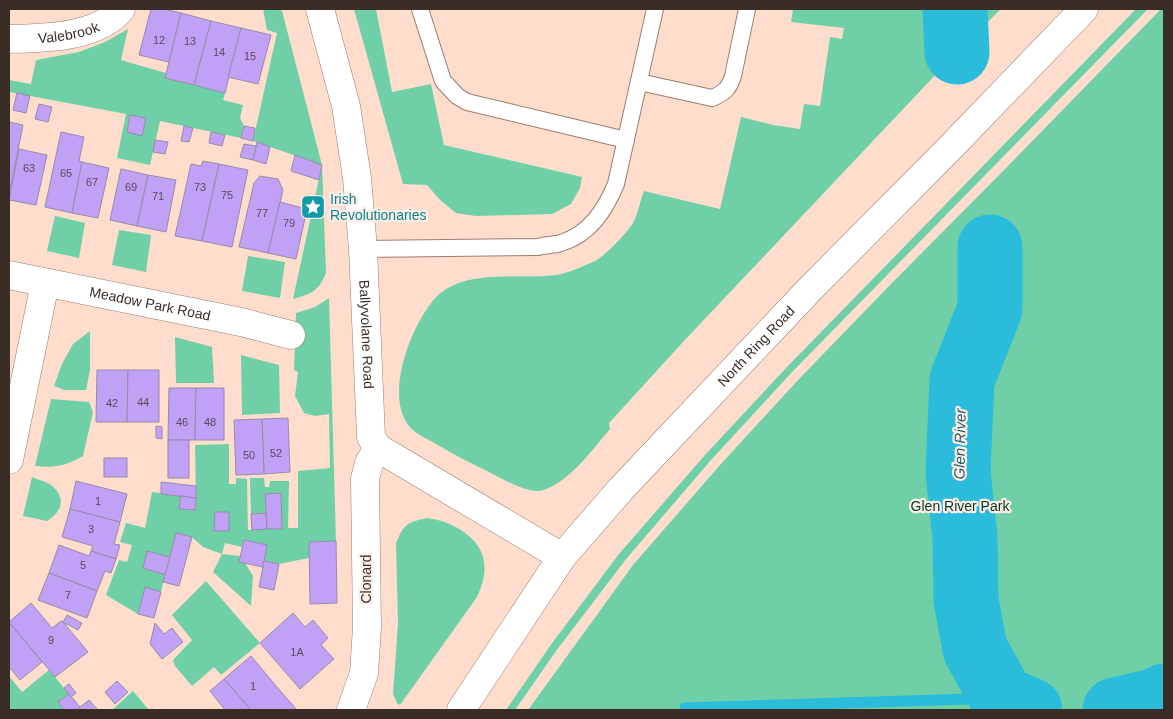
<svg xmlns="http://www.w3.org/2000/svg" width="1173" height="719" font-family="Arial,sans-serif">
<rect width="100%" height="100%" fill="#feddcc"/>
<!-- green -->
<g fill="#6fd0a8" fill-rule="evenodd">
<path d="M263 9H279L282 11 322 165 326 273C319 291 311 294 293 299L322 165 253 141 277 33 267 30Z"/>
<polygon points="354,9 376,9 392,92 431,84 444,145 582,177 580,188 571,204 552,214 476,216 456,213 440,200 427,185 403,184"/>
<path d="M793 9H1001L957 52 683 342 609 423 610 429C593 449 570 481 544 490 529 495 501 478 487 471 468 462 449 452 431 441 425 438 419 435 414 431 382 404 408 334 429 306 457 265 514 281 556 275 566 274 586 265 595 261 606 255 626 234 633 223 638 214 640 201 644 191L720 209 741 117 773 125 800 129 804 104 820 106 830 37 842 39 844 28 791 22Z"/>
<polygon points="1136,9 1148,9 793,371 711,460 627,558 556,651 515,710 506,710 550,646 619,554 705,455 787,367"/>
<polygon points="1161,9 1164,9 1164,710 528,710 633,565 720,465 799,379 891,284 1005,169"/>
<path d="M128 29 121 60 166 73 165 78 225 93 223 100 243 105 240 118 244 126 241 138 160 121 150 165 117 158 126 114 9 92V80L31 84 36 60 79 52 105 42ZM130 115 142 135 127 132Z"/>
<polygon points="55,216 85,223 79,258 47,251"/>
<polygon points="119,230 151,235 146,272 112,265"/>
<polygon points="248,256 285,262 280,298 242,291"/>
<path d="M329 298 336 541 309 542V558L279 564 264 561 267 545 244 540 242 547 225 543 222 554 240 556 239 562 245 563 253 576 251 606 213 572 222 554 203 547 192 537 176 533 170 557 147 552 143 568 165 575 161 592 145 588 138 614 106 595 119 560 127 562 132 545 120 542 126 523 145 528 152 492 181 496 180 509 195 510 196 498 195 445 229 444V484H236V478L247 479 248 530 282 528 281 493 265 494 266 513 251 514 250 478H264L265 487H269L270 481H289L288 528H298V471L330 468 329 414 315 416 304 413 295 396 298 372 294 370 296 313 315 307ZM215 512H229L228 531H215Z"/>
<polygon points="90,331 90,370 86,390 64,390 54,386 62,364 73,344"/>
<polygon points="175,337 212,347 214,383 176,383"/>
<polygon points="241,355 279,365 280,413 242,415"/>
<path d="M51 399 89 402 93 412 83 456C65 466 56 468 35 466Z"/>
<path d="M32 477C38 480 46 481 51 485 67 498 62 512 47 521L23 516Z"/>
<path d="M426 518C449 520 481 536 484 562 486 574 482 586 477 597L400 705 397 703 393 694 398 624 396 543C404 524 407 523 426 518Z"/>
<polygon points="206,581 260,643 221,675 214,667 192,686 175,666 173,660 192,640 172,615"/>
<polygon points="49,670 69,694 58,702 64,710 9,710 9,676 22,692"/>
<polygon points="133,691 149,710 112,710"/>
</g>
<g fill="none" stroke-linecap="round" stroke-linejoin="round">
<!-- stream -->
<polyline stroke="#2bbbdb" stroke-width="11" points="685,708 1002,698"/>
<!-- river -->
<g stroke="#2bbbdb" stroke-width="65">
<polyline points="955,9 957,52"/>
<polyline points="990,247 990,309 962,380 958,472 965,537 966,600 975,649 1002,698 1030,710"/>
<polyline points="1115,710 1157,700 1164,696"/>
</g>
</g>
<!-- building -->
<g fill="#c1a1f6" stroke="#958ca8">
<polygon points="151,9 164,9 181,13 169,62 139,55"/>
<polygon points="181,13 211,21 194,85 165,78"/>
<polygon points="211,21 241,28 225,93 194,85"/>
<polygon points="241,28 271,35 258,84 228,77"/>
<polygon points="17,93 30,96 26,113 13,110"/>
<polygon points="39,104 52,107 48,122 35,119"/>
<polygon points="130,115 146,118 142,136 127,132"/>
<polygon points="9,122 23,125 9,195"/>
<polygon points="184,126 193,128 189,142 181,141"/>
<polygon points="244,126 255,128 253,141 241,138"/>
<polygon points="61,132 84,137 79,161 82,162 72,213 45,207"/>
<polygon points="211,132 225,135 222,146 209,143"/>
<polygon points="155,140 168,142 165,154 153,152"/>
<polygon points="257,142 270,147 266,164 253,160"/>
<polygon points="244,144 256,146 253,160 240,157"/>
<polygon points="19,149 47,155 36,205 9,200"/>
<polygon points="295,155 322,165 319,180 291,171"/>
<polygon points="203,161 219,164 202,241 175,236 191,164 201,166"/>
<polygon points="82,162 109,168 98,218 72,213"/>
<polygon points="219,164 248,170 232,247 202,241"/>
<polygon points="121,169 148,175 137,226 110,220"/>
<polygon points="148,175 176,180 166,232 137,226"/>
<polygon points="260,176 278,179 283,190 268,253 239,247 254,183"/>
<polygon points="280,202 307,209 296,259 268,253"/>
<polygon points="97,370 128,370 127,422 96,422"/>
<polygon points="128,370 159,370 159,422 127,422"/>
<polygon points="169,388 196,388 195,440 168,440"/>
<polygon points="196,388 224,388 224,440 195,440"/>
<polygon points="288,418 290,472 264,474 262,419"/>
<polygon points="262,419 264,474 236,475 234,420"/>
<polygon points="156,426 162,427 162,439 156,438"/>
<rect x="168" y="440" width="21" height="38"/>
<rect x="104" y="458" width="23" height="19"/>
<polygon points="76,481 127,494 120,522 70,509"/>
<polygon points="161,482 196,486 196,498 161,494"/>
<polygon points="281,493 282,529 267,529 265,494"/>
<polygon points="181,496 196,498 195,510 179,509"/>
<polygon points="70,509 120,522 114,544 120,545 116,559 91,551 93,546 62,537"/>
<polygon points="215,512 229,512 229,531 214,531"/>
<polygon points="266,513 267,529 252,530 251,514"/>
<polygon points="176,533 192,537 179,586 163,582"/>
<polygon points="244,540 267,545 263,567 239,562"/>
<polygon points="336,541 337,603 310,604 309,542"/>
<polygon points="59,545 89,556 91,551 116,559 111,573 105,571 97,591 49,573"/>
<polygon points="147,551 170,557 165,575 143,568"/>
<polygon points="264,561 279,564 274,590 259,587"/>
<polygon points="49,573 97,591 87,618 38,600"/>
<polygon points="145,587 161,592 154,618 138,614"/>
<polygon points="31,603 52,628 61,621 63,622 88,652 55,677 9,622"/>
<polygon points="293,613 305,627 313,620 328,638 321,645 334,659 300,689 260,643"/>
<polygon points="67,615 82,623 78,630 63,622"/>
<polygon points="9,622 42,662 20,680 9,667"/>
<polygon points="155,623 164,634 172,628 183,642 162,659 150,644"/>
<polygon points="251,656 282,693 297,710 251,710 224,679"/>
<polygon points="224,679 251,710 225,710 210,691"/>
<polygon points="117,681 128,692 115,704 105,692"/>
<polygon points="69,684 76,693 71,697 64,688"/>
<polygon points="69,694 80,707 77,710 64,710 58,702"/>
<polygon points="89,700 98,710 77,710 80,707"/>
</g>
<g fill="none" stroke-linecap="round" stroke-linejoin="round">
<defs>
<g id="lane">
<polyline points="420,9 443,81 457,96 467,102 626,140"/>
<path d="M639 82 712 98C724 93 729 89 733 76L747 9"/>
<path d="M363 249 538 247C545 245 554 245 561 243 590 234 605 210 616 184L655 9"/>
</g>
<g id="street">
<path id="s1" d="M320 9 346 106 357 178 363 249 371 437 378 448 562 557"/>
<path id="s2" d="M9 39C43 38 98 38 121 9"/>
<path id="s3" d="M9 275 241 322 291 335"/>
<polyline points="9,460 45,283"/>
<polyline points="351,710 364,673 367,627 365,479 369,463 378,448"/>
</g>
<g id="secondary">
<path id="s4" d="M461 710 562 557 621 489 810 289 948 150 1084 9"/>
</g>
</defs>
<!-- lane casing -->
<use href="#lane" stroke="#9b7d6e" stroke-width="18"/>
<!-- street casing -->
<use href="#street" stroke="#9b7d6e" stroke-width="29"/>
<!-- secondary casing -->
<use href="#secondary" stroke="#9b7d6e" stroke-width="29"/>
<!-- lane -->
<use href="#lane" stroke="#fff" stroke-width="16"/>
<!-- street -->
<use href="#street" stroke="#fff" stroke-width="28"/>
<!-- secondary -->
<use href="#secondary" stroke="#fff" stroke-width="28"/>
</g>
<!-- icons -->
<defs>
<symbol id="sight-square" viewBox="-11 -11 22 22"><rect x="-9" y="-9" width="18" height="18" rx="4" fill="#0f9aa8" stroke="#fcefe8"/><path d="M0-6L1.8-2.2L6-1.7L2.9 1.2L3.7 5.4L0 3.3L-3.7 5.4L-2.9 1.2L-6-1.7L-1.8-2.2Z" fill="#fff"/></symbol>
</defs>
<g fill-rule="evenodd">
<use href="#sight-square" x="299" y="193" width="28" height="28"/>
</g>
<g text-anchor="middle" stroke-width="4.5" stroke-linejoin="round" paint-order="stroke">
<!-- number labels -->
<g font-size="11" fill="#5b4a5a">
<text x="159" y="44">12</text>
<text x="190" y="45">13</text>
<text x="219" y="56">14</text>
<text x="250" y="60">15</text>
<text x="29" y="172">63</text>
<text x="66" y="177">65</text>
<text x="92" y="186">67</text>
<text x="131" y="191">69</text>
<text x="200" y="191">73</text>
<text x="227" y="199">75</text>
<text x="158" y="200">71</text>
<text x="262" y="217">77</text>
<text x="289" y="227">79</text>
<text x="143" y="406">44</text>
<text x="112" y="407">42</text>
<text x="182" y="426">46</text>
<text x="210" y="426">48</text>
<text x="276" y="457">52</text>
<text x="249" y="459">50</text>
<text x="98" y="505">1</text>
<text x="91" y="533">3</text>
<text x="83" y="569">5</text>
<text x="68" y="599">7</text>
<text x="51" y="644">9</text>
<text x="297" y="656">1A</text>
<text x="253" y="690">1</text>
</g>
<!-- street labels -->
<g font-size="14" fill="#392d26" stroke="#fcefe8">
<text dy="5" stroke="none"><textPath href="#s2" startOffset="60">Valebrook</textPath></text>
<text dy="5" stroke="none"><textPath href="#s3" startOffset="144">Meadow Park Road</textPath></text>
<text dy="5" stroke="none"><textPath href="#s1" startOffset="330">Ballyvolane Road</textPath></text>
<text dy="5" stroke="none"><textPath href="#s4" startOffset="470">North Ring Road</textPath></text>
<text transform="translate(366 579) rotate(-90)" y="5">Clonard</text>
</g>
<!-- culture labels -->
<g font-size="14" fill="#0d838f" stroke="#fcefe8" text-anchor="start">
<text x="330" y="204">Irish<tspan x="330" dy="16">Revolutionaries</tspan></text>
</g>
<!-- park labels -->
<g font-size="14" fill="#023625" stroke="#fcefe8">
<text x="960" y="511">Glen River Park</text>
</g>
<!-- water labels -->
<g font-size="15" font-style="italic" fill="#255b69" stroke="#fcefe8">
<text transform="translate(960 444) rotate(-89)" y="5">Glen River</text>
</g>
</g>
<!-- border -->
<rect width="1173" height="719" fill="none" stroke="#392d26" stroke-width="20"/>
</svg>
